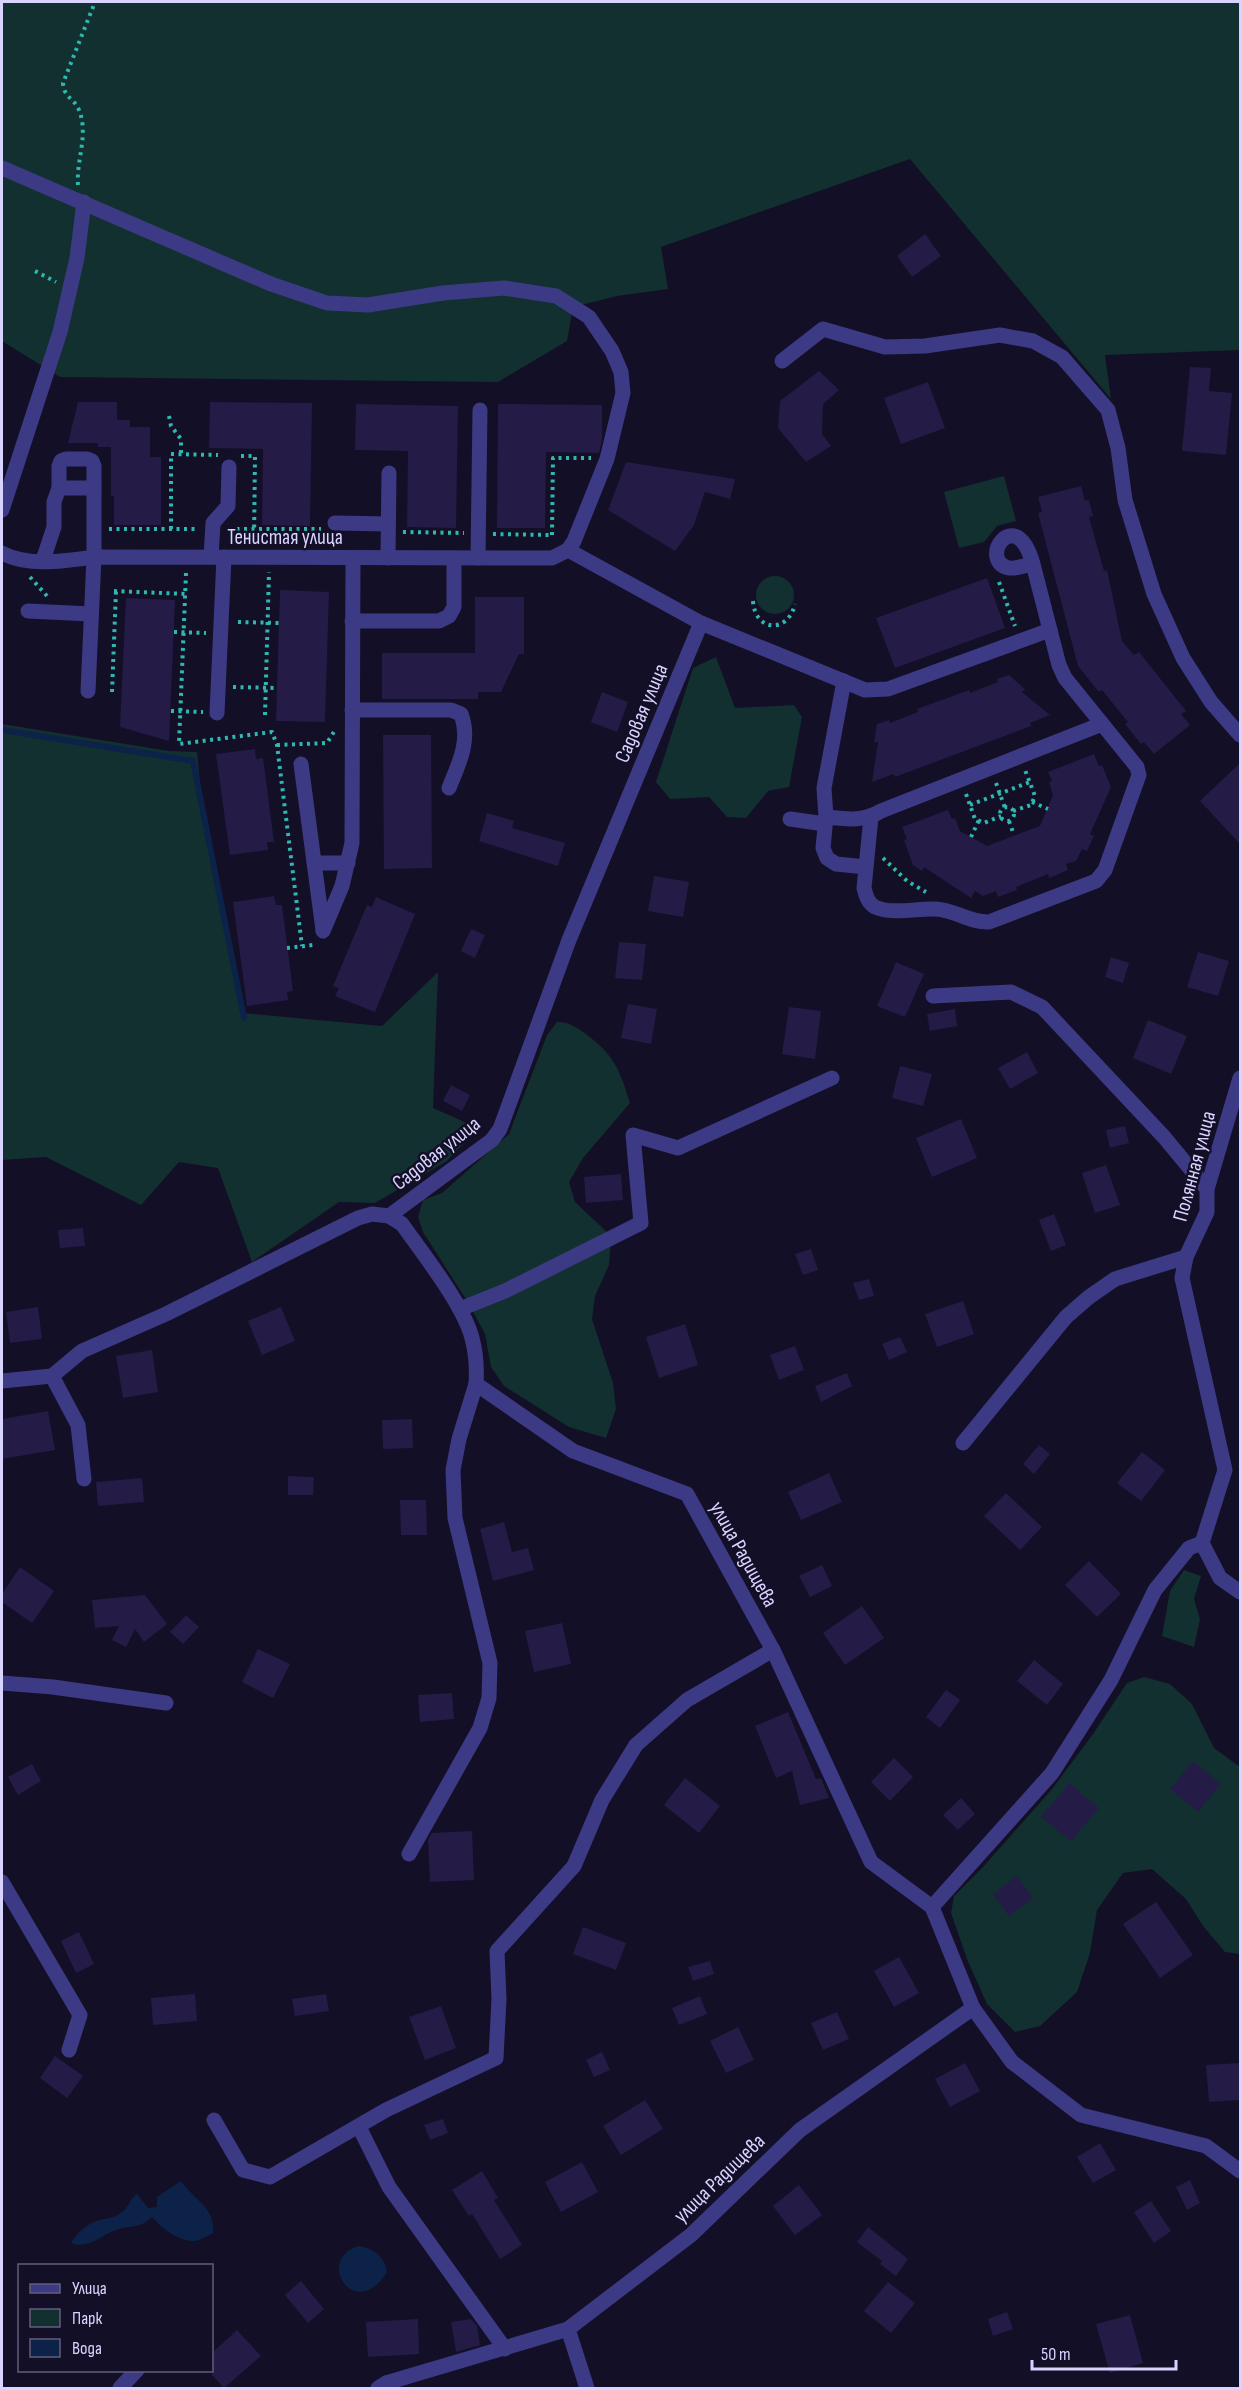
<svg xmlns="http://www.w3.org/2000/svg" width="1242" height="2390" font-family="'Sofia Sans Condensed',sans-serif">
<rect width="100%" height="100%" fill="#130f26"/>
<!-- green -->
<g fill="#12302f">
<polygon points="2,2 1240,2 1240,350 1105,355 1111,399 910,159 661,247 668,289 617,296 573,307 567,341 498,382 60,377 2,341"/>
<polygon points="1004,476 1016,521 997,526 984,542 959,548 944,492"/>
<circle cx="775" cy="595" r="19"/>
<polygon points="716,657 735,708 794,705 802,717 789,787 768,791 746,818 727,817 709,797 670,799 656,782 693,668"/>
<polygon points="2,724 169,751 197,752 203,815 243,1013 382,1026 438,972 433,1108 478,1128 447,1161 375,1203 339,1202 252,1262 218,1168 179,1162 141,1205 46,1157 2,1160"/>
<path d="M557 1022C569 1022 574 1026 583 1032 614 1054 619 1068 630 1103L583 1158 569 1182 575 1202 611 1236 609 1265 595 1296 592 1319 613 1383 616 1409 606 1438 569 1427 504 1386 491 1367 485 1334 469 1304 423 1232 418 1217 423 1200 442 1193 509 1134 547 1035Z"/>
<polygon points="1184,1570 1201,1576 1194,1599 1200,1619 1194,1647 1162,1636 1170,1591"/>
<polygon points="1144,1677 1170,1684 1192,1704 1214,1748 1240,1767 1240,1954 1225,1952 1203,1926 1186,1899 1152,1869 1123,1873 1097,1910 1090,1953 1077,1992 1040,2026 1015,2032 987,2004 967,1959 951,1913 954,1896 983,1867 1052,1789 1093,1734 1127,1683"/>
</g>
<!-- water -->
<g fill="#0c2248">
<path d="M181 2181C194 2200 216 2208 213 2233 208 2236 201 2240 195 2241 180 2242 161 2228 152 2217 138 2230 132 2224 116 2230 101 2235 88 2250 71 2243 77 2233 87 2223 100 2220 108 2218 115 2218 122 2212 128 2208 130 2199 137 2194L148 2208 157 2207V2197Z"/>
<path d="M358 2246C374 2248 384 2256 387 2272 356 2323 314 2261 358 2246Z"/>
</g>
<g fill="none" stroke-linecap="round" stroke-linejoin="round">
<!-- stream -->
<polyline stroke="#0c2248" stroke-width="6" points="2,730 193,761 244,1018"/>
</g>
<!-- building -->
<g fill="#241b47">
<polygon points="925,234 941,256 912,277 897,256"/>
<polygon points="1190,367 1211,368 1209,391 1232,393 1226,455 1182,451"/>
<polygon points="819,371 839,390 823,404 822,434 831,446 806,462 778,428 780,401"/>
<polygon points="928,382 945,428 901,444 884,398"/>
<polygon points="78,402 117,402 117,420 130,420 130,427 150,427 150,457 161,457 161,525 114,525 114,496 111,496 111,447 98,447 98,443 68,443"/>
<polygon points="210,402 312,403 310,526 262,525 263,449 209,448"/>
<polygon points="356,404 458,406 456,528 407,527 408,451 355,450"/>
<polygon points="498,404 602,405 602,439 599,453 546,452 545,528 497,528"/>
<polygon points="626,462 735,479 730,499 705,492 694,525 675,551 608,510"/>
<polygon points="1081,486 1085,501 1089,500 1093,516 1089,517 1104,571 1107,570 1122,641 1134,655 1139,652 1186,711 1181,714 1190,725 1154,754 1144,742 1141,744 1125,724 1128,722 1102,690 1099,692 1078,666 1038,513 1042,512 1038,497"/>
<polygon points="987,578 1005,628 895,668 876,618"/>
<polygon points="280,590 329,592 325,722 276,721"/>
<polygon points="475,597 524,597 524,654 519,654 501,692 478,692 478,699 382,699 382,653 475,653"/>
<polygon points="126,598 175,600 169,741 120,727"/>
<polygon points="1009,675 1025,689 1022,692 1050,715 1030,723 1031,726 895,777 894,774 872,782 878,742 874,742 877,724 889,720 890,723 918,712 917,709 969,690 970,693 998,682 997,679"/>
<polygon points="602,692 628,702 617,732 591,722"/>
<polygon points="383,735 431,735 432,868 384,869"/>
<polygon points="255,749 256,759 263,758 274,842 267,842 268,850 230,855 216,754"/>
<polygon points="1094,754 1099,766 1102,765 1111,787 1090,834 1094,836 1087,851 1082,849 1076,861 1066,864 1068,870 1049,878 1048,874 1016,887 1017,890 998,897 996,891 983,896 975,891 971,898 924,867 922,871 913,865 904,840 907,839 902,827 948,810 952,819 955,818 960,831 987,846 1040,826 1053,795 1049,782 1052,781 1048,772"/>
<polygon points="1240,763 1240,844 1200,801"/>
<polygon points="487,813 514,821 512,828 565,843 558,866 479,841"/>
<polygon points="654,876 689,882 683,917 648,911"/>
<polygon points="274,896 276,905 282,905 293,991 287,992 288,1000 247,1006 233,902"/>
<polygon points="376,897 415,914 375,1012 335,996 339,988 333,986 367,905 372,907"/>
<polygon points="471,929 485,935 475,958 461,951"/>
<polygon points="619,942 646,944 642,980 615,978"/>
<polygon points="1198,952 1229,961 1218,996 1187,987"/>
<polygon points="1111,957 1129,963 1123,983 1105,977"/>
<polygon points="896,962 924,974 905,1017 877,1006"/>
<polygon points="628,1004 657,1009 651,1044 621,1038"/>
<polygon points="789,1007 821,1011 815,1059 782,1054"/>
<polygon points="955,1009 957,1026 930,1031 927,1014"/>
<polygon points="1148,1020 1187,1036 1171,1074 1133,1058"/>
<polygon points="1027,1052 1038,1073 1010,1089 998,1068"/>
<polygon points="900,1066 932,1074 923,1106 892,1098"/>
<polygon points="451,1085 470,1095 462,1111 443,1101"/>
<polygon points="961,1119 977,1158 932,1177 916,1138"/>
<polygon points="1125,1126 1129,1143 1110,1148 1106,1130"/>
<polygon points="1106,1165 1120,1205 1095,1213 1082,1173"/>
<polygon points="621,1174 623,1200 586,1203 584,1177"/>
<polygon points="1054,1214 1066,1245 1051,1251 1039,1220"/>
<polygon points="83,1228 85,1246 60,1248 58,1230"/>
<polygon points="811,1249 818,1270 803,1275 795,1254"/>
<polygon points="869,1279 874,1296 859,1300 853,1283"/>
<polygon points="963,1301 974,1334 937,1347 925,1314"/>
<polygon points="38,1307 42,1339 10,1343 6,1312"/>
<polygon points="281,1307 295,1341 262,1355 248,1321"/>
<polygon points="685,1324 698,1365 659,1378 646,1337"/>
<polygon points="900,1337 907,1352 889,1360 882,1344"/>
<polygon points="795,1346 804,1370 779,1380 770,1355"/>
<polygon points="152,1350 158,1392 123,1398 116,1356"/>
<polygon points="847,1373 852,1386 821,1402 815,1386"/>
<polygon points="48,1411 55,1450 2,1459 2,1419"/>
<polygon points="412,1419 413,1448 383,1449 382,1420"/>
<polygon points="1039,1445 1050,1454 1034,1474 1023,1464"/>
<polygon points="1142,1452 1165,1470 1141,1501 1117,1483"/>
<polygon points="829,1473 842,1502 801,1520 788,1492"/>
<polygon points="288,1476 314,1477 313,1495 288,1495"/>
<polygon points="142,1478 144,1502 98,1506 96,1482"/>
<polygon points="1006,1493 1042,1527 1020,1550 984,1516"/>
<polygon points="400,1500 426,1500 427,1535 401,1535"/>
<polygon points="504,1522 512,1552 528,1548 534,1570 493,1581 480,1529"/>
<polygon points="1089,1561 1121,1594 1097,1617 1065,1585"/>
<polygon points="822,1565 832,1586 810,1597 799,1576"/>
<polygon points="20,1567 54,1591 32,1623 2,1602 2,1594"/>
<polygon points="145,1595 167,1624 144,1642 135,1629 126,1647 112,1640 119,1626 95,1628 92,1600"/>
<polygon points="862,1606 884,1638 845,1665 823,1633"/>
<polygon points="186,1615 199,1627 183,1644 170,1632"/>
<polygon points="562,1623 571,1664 534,1672 525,1631"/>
<polygon points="258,1649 290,1664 273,1698 242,1682"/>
<polygon points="1034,1660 1063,1684 1047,1705 1017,1681"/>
<polygon points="946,1690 960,1700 940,1728 926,1717"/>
<polygon points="452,1693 454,1719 420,1722 418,1695"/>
<polygon points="788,1712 816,1779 821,1778 829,1798 800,1805 792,1771 776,1778 755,1726"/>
<polygon points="894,1758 913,1777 890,1801 871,1782"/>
<polygon points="1193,1761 1221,1784 1198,1812 1170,1789"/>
<polygon points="32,1764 41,1781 18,1795 8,1777"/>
<polygon points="685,1778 720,1806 699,1833 664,1805"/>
<polygon points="1069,1783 1099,1808 1071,1841 1041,1817"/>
<polygon points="961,1798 975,1814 958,1830 943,1815"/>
<polygon points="472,1831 474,1880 430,1882 428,1840 432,1833"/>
<polygon points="1017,1876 1033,1898 1009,1916 993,1894"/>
<polygon points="1156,1902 1193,1955 1160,1978 1123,1924"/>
<polygon points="583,1927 626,1943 616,1970 573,1954"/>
<polygon points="79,1932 94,1964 76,1973 61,1941"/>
<polygon points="899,1957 919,1993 894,2007 874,1971"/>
<polygon points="710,1961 714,1974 693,1981 688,1967"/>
<polygon points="195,1994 197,2021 153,2025 151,1998"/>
<polygon points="326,1994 329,2011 295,2016 292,1999"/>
<polygon points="700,1996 707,2014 679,2025 672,2008"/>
<polygon points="441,2006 456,2048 425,2060 409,2017"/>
<polygon points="837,2012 849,2039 823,2050 811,2023"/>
<polygon points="738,2027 754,2060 726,2073 710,2041"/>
<polygon points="602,2052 610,2070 594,2077 586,2060"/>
<polygon points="55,2056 83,2076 67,2098 40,2078"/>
<polygon points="965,2063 980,2091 950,2107 935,2079"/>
<polygon points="1240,2063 1240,2100 1209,2102 1206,2065"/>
<polygon points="645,2100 663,2129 621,2155 603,2126"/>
<polygon points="443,2119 448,2133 430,2140 424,2125"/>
<polygon points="1100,2143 1116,2170 1093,2183 1077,2157"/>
<polygon points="582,2162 598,2192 561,2212 545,2182"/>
<polygon points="482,2171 498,2198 494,2200 522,2245 500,2259 472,2214 469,2216 452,2190"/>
<polygon points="1190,2180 1200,2203 1187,2210 1176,2187"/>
<polygon points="799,2185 822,2215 795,2235 773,2206"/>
<polygon points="1151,2201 1171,2231 1154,2243 1134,2212"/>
<polygon points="868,2227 908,2259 896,2276 880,2264 882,2261 857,2242"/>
<polygon points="301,2281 324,2309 308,2323 285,2295"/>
<polygon points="888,2282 915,2303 891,2333 864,2311"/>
<polygon points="1007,2312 1013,2329 993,2336 988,2319"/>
<polygon points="1130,2315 1143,2363 1110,2373 1096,2324"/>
<polygon points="418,2319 419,2354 368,2357 366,2322"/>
<polygon points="471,2319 477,2326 480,2345 456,2352 451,2322"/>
<polygon points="237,2330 261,2356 224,2388 212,2375 212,2353"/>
</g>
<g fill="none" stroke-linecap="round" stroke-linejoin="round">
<!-- path -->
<g stroke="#2fb8b0" stroke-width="4" stroke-dasharray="3 4.5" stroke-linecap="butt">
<path d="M78 185C76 160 89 135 79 110 74 98 64 98 63 83L95 2"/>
<polyline points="35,271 56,282"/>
<polyline points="169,416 171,426 181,439 181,455"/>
<polyline points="241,456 255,456 254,542"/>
<polyline points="109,529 198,529"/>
<polyline points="171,529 171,454 218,455"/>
<polyline points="229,529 321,529"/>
<polyline points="403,532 464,533"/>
<polyline points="493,534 552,535"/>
<polyline points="552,535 553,458 591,458"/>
<polyline points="186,573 179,744 272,732 277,745 302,946"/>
<polyline points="30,577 47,596"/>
<polyline points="999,582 1015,626"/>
<polyline points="114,591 186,594"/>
<path d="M753 601C755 632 788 634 795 604"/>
<polyline points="238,622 279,623"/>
<polyline points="174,632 206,633"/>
<polyline points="233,687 277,688"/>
<polyline points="112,692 116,591"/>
<polyline points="171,711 203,712"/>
<polyline points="265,715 269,572"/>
<polyline points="277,745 327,743 335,730"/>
<polyline points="996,783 1005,808"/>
<polyline points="966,794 975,819 984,823 1001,816"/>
<polyline points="1032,802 1048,809"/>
<polyline points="970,805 1030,782"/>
<circle cx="1007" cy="814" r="7"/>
<polyline points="1013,811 1031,805 1035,796 1025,770"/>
<polyline points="1009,821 1014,835"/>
<polyline points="971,837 979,820"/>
<polyline points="883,858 907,881 926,892"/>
<polyline points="287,948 313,945"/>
</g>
<!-- minor -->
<g stroke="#3d3a85" stroke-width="15">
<polyline points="2,168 271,284 327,303 368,305 443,293 504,288 556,296 589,317 612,351 621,372 623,393 607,459 574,541 568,550"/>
<polyline points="782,361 823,329 885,347 925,346 1000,335 1033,341 1062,357 1108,410 1118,448 1125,500 1154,594 1183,658 1211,702 1240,735"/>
<polyline points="59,488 94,488"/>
<polyline points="2,510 60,332 77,258 84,202"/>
<polyline points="335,523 388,524"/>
<polyline points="568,550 701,623 865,690 888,689 1050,630"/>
<path d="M2 553C28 567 65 561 94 557L552 558 568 550"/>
<polyline points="211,557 213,523 228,506 229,467"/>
<polyline points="388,558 389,473"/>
<polyline points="478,558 480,410"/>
<polyline points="43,560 54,527 54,502 59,488 59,466 61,461 66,459 87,459 92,461 94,466 94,557 88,691"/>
<polyline points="28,611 91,614"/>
<polyline points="352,621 439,621 449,616 454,607 454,558"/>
<polyline points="844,681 824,788 826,817 823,848 827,858 836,864 866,867"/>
<path d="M352 710H451L461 714C471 740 459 763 449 788"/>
<polyline points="217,713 224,557"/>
<polyline points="301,764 323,930"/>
<path d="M826 817C846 819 863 822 881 811L1102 724"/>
<path d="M871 817 864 888C866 896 868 903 875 907 893 915 917 908 936 909 955 910 970 923 989 922L1096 881 1105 870 1139 775 1137 767 1065 678 1059 665 1033 564C1015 501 977 562 1009 568 1017 569 1025 565 1033 564"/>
<polyline points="790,819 825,824"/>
<polyline points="314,863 348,863"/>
<polyline points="323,931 342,886 352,843 353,558"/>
<polyline points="933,996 1011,992 1042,1007 1164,1137 1207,1189"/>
<path d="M389 1216 402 1224C423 1254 463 1304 472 1338 476 1353 477 1369 476 1384L573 1451 687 1494 773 1650 871 1862 932 1907 973 2008 1012 2062 1081 2115 1206 2146 1240 2171"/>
<polyline points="460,1309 505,1291 641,1223 633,1135 678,1148 832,1078"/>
<polyline points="52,1376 78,1425 84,1479"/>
<polyline points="2,1381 52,1376 82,1351 166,1314 358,1218 372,1214 389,1216 492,1140 500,1129 569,940 701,623"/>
<polyline points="963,1443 1066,1317 1089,1297 1115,1279 1186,1257"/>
<polyline points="1202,1543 1225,1470 1182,1278 1186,1257 1207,1212 1207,1189 1240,1078"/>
<polyline points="2,1683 53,1687 166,1703"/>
<polyline points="409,1854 480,1728 489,1698 490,1663 455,1518 453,1470 459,1439 476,1384"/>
<polyline points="2,1882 80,2015 69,2050"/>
<polyline points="932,1907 1052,1773 1111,1680 1155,1590 1189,1548 1202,1543 1220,1578 1240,1592"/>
<polyline points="214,2120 243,2170 270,2177 386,2110 496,2058 499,1999 497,1951 574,1866 602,1800 636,1745 687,1700 773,1650"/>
<polyline points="359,2127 389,2187 505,2349"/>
<polyline points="568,2329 587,2388"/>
<polyline points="120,2388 137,2370"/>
<polyline points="378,2388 386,2383 568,2329 691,2235 800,2130 973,2008"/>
</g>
</g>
<g text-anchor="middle" stroke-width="5" stroke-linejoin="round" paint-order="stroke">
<!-- street labels -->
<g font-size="21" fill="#d9d4ff" stroke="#130f26">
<text x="285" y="544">Тенистая улица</text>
<text transform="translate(641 713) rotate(-67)" y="7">Садовая улица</text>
<text transform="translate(436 1153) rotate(-38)" y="7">Садовая улица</text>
<text transform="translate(1194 1166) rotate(-75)" y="7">Полянная улица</text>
<text transform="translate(744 1554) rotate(61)" y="7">улица Радищева</text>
<text transform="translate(719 2178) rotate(-44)" y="7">улица Радищева</text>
</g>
</g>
<!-- border -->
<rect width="1242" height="2390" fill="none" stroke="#d9d4ff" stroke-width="6"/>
<!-- legend -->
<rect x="18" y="2264" width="195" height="108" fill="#130f26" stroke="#625e7d" stroke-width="1.5"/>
<rect x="30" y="2284" width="30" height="9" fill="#3d3a85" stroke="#625e7d" stroke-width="1.5"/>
<text x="72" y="2294" font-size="18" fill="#d9d4ff">Улица</text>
<rect x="30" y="2309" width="30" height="18" fill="#12302f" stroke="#625e7d" stroke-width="1.5"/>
<text x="72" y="2324" font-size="18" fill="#d9d4ff">Парк</text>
<rect x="30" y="2339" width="30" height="18" fill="#0c2248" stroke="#625e7d" stroke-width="1.5"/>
<text x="72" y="2354" font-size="18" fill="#d9d4ff">Вода</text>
<!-- scale -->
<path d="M1032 2360v9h144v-9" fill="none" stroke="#d9d4ff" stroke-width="3"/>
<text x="1041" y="2360" font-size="18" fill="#d9d4ff" stroke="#130f26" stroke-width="4.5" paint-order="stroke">50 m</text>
</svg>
